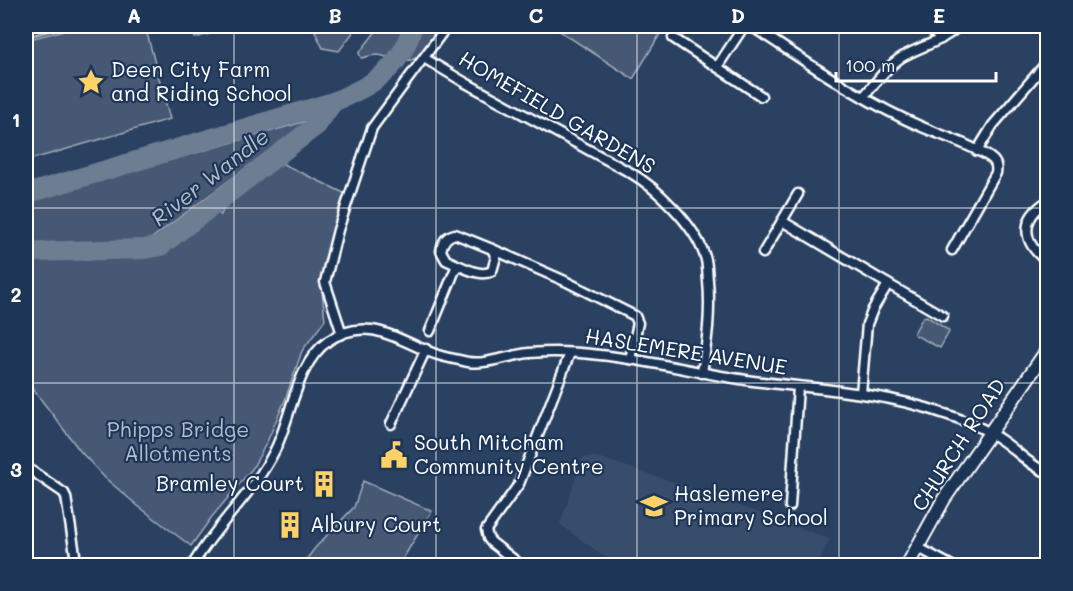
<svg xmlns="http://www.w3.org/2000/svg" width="1073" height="591" font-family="Mali,sans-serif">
<rect width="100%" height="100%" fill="#2a4161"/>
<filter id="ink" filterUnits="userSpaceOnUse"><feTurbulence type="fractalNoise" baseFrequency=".0167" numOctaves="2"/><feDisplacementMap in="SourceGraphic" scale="12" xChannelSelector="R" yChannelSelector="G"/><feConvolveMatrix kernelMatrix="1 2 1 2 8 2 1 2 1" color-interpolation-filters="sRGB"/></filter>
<g filter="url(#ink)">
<!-- built -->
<polygon fill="#394e6c" points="583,457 597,457 694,489 830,539 817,565 615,565 560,524"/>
<!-- green -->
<g fill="#465975" stroke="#a2acba" stroke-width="1.5">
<polygon points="80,26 145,26 170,119 26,161 26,40"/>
<polygon points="192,26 238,26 195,38"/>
<polygon points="321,26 354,26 352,34 339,51 323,48 315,32"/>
<path d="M380 26H441L416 58C400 66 392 56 377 55 372 55 366 57 361 58L359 53Z"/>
<polygon points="552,26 665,26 633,79"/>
<polygon points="310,120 148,241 48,245 26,250 26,202"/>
<polygon points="279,162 346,194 321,281 325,320 302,351 285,400 267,442 252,469 211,518 191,546 138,506 105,478 81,452 26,380 26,298 32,263 41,260 150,257 186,236 217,212 221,215 224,207"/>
<polygon points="926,316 948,330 949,332 940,348 915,335 914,333 923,317"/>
<polygon points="363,481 432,511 399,565 302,565 315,548 354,507"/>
</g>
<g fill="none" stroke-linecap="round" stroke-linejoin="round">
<!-- stream -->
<polyline stroke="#a7b1be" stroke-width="3" points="26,37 67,26"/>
<!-- river -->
<g stroke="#6d7d92" stroke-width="20">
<path d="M26 194 333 102C360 90 386 79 402 52 407 44 410 34 413 26"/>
<polyline points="26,253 31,252 144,249 160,246 317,125 333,102"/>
</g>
<defs>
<g id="street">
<path d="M751 26C807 62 861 101 922 127 938 134 982 149 993 160 997 164 997 168 996 173L952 250"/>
<polyline points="928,26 941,39"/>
<polyline points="673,38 761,96"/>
<path d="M424 58 464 82 631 173C657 188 694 225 704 254 708 262 707 272 708 281 711 313 707 341 702 373"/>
<polyline points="717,67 744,26"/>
<path d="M863 97C875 84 887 66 902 57 923 45 940 43 959 26"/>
<polyline points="977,151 993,125 1048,61"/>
<path d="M1048 201C1019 219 1022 243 1048 262"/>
<polyline points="782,221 888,284 873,309 867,324 861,393"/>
<polyline points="492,249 565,281 635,316 638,323 630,359"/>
<polyline points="763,253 798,194"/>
<polyline points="888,284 943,316"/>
<path d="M430 331 457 265 446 260 441 251C442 243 446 236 455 234L492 249 496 257 492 271C481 277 468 269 457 265"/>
<polyline points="342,334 325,282 338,230 372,128 447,26"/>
<polyline points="391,424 426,349"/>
<polyline points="26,467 64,493 66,497 75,554 71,566"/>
<polyline points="790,506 798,387"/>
<polyline points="917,547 952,566"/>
<path d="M192 566C216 524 254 493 275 450 292 416 296 364 328 341 369 313 401 343 438 355 448 358 459 360 468 362 487 365 510 355 529 353 552 351 577 352 600 355 649 360 697 373 746 380 812 389 879 391 942 413 961 419 982 427 998 438 1016 449 1028 465 1048 473"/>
<polyline points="522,566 491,542 488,538 486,530 519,484 570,353"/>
</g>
<polyline id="secondary" points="907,566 944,499 1048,349"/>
</defs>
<!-- street casing -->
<use href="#street" stroke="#fff" stroke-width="13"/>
<!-- secondary casing -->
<use href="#secondary" stroke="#fff" stroke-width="16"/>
<!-- street -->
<use href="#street" stroke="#1d3557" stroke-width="8"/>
<!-- secondary -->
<use href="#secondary" stroke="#1d3557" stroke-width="12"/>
</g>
</g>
<!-- grid -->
<path fill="none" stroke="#fff" stroke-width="1.5" stroke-opacity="0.55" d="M234 26V566M436 26V566M637 26V566M839 26V566M26 208H1048M26 383H1048"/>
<!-- icons -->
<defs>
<symbol id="sight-bare" viewBox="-9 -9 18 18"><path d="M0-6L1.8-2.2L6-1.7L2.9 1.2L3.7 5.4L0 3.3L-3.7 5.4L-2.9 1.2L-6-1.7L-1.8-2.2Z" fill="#ffd166" stroke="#1d3557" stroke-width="2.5" paint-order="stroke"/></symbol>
<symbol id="civic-bare" viewBox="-9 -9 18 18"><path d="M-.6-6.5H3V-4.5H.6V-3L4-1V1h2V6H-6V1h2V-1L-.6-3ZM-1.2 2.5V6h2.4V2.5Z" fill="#ffd166" stroke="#1d3557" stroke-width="2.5" paint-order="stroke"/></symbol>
<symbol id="building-bare" viewBox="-9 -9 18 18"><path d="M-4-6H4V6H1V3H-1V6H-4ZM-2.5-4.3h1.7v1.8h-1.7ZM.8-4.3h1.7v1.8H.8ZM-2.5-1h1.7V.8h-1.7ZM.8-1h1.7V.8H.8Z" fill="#ffd166" stroke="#1d3557" stroke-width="2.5" paint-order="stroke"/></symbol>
<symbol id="school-bare" viewBox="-9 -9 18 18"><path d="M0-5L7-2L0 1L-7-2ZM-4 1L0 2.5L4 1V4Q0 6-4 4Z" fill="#ffd166" stroke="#1d3557" stroke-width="2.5" paint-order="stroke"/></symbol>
</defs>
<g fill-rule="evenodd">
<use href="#sight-bare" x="72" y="63" width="38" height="38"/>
<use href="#civic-bare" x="375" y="436" width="38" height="38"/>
<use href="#building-bare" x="305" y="465" width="38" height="38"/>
<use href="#school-bare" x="635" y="487" width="38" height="38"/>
<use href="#building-bare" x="271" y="506" width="38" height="38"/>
</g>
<g text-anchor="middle" stroke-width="4.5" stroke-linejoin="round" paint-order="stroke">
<!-- poi labels -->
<g font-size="21" fill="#fff" stroke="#1d3557" text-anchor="start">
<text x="111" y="77">Deen City Farm<tspan x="111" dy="24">and Riding School</tspan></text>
<text x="414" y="450">South Mitcham<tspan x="414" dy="24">Community Centre</tspan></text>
<text x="304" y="491" text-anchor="end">Bramley Court</text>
<text x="674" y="501">Haslemere<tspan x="674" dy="24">Primary School</tspan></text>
<text x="310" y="532">Albury Court</text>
</g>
<!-- street labels -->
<g font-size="21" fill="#fff" stroke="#1d3557">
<text transform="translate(557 113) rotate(30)" y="7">HOMEFIELD GARDENS</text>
<text transform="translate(686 352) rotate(9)" y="7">HASLEMERE AVENUE</text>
<text transform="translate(959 445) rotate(-57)" y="7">CHURCH ROAD</text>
</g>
<!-- park labels -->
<g font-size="21" fill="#b5bdc8" stroke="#1d3557">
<text x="178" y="437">Phipps Bridge<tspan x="178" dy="24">Allotments</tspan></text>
</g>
<!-- water labels -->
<g font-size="22" font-style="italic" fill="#b6bec8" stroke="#1d3557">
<text transform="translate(210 177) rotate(-38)" y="8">River Wandle</text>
</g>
</g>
<!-- margin -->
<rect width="1073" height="591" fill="none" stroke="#1d3557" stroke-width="66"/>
<!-- scale -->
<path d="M836 72v9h160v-9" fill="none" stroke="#ffffff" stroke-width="3"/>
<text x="845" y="72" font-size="18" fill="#ffffff" stroke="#1d3557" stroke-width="4.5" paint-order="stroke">100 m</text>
<rect x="33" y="33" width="1007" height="525" fill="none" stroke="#fff" stroke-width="2"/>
<g font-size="20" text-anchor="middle" font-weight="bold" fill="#fff">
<text x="134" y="23">A</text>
<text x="335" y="23">B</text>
<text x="536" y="23">C</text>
<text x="738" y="23">D</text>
<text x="939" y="23">E</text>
<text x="16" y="127">1</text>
<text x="16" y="302">2</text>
<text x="16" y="477">3</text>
</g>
</svg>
